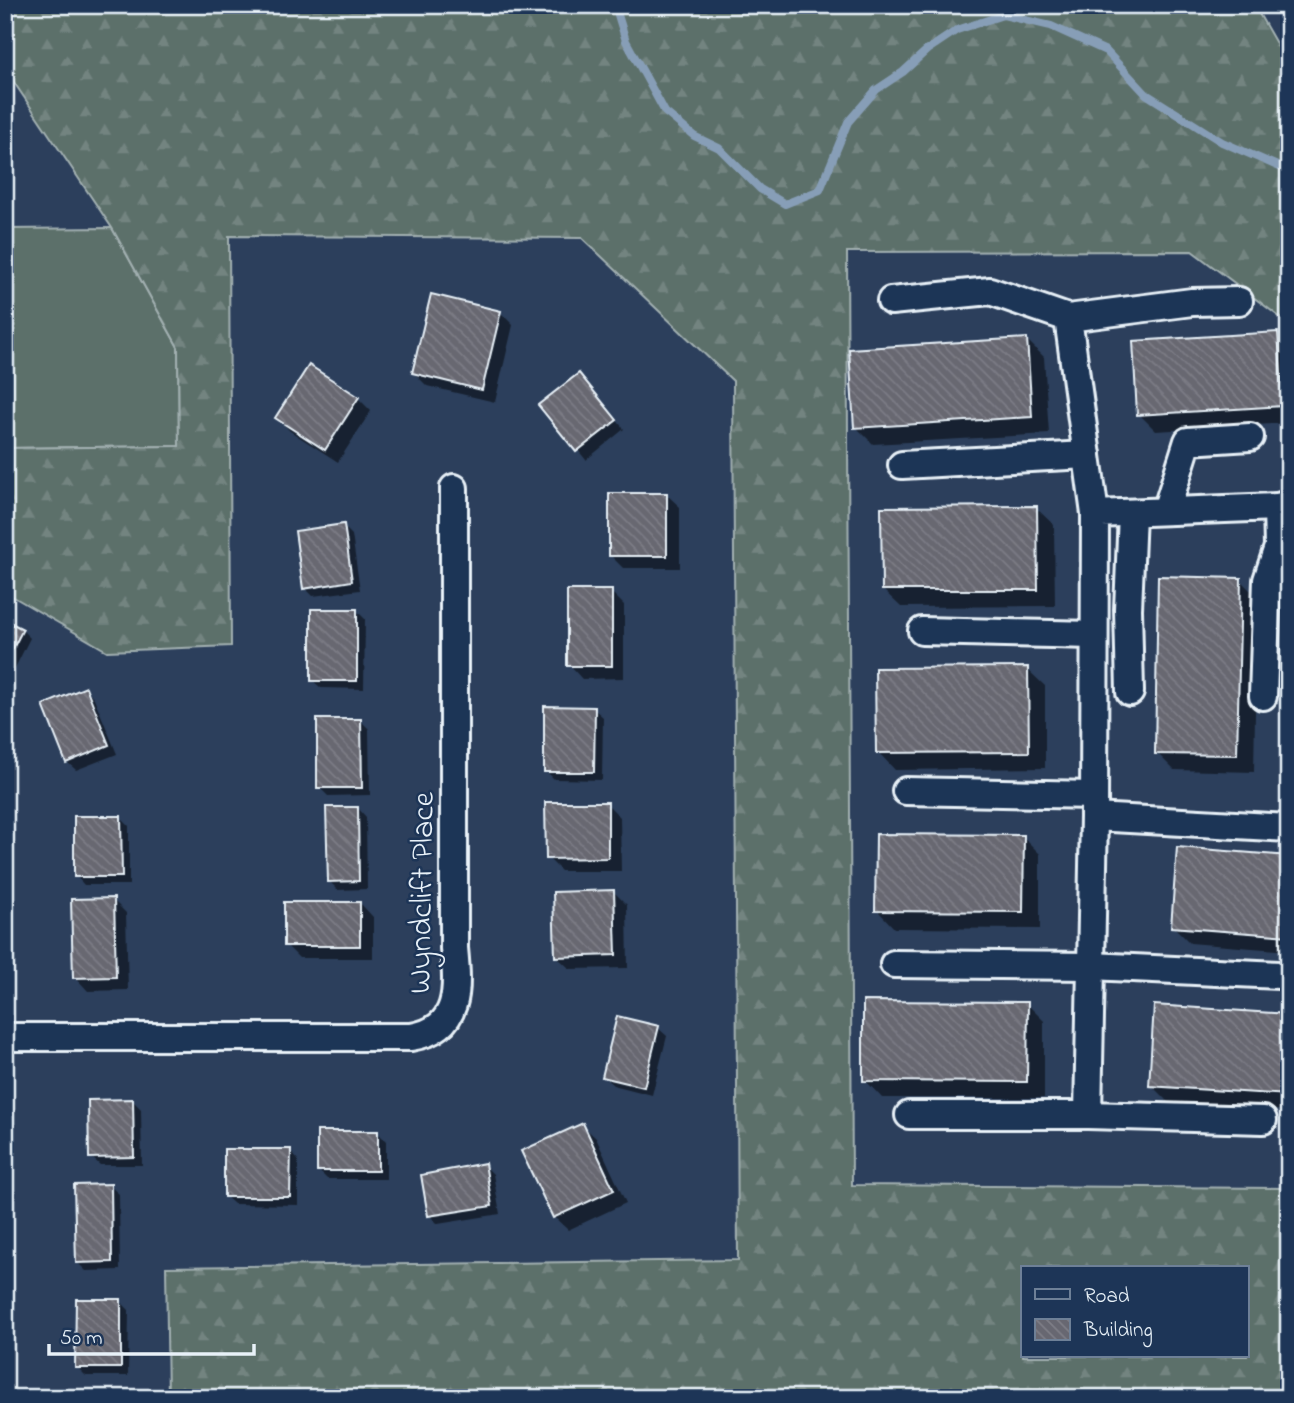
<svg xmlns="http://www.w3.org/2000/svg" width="1294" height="1403" font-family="'Indie Flower',sans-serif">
<defs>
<pattern id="forest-firs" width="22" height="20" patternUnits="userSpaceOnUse" patternTransform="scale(1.75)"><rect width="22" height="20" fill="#5c6f6a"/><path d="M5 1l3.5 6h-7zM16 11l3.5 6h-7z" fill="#738480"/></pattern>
<pattern id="building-back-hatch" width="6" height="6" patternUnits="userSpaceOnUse" patternTransform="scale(1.75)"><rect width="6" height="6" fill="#676771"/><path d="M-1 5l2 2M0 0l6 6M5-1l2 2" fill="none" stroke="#7d7d86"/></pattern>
</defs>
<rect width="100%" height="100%" fill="#2c3f5c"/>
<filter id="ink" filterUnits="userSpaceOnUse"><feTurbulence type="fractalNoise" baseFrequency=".0143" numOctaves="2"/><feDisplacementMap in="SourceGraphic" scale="14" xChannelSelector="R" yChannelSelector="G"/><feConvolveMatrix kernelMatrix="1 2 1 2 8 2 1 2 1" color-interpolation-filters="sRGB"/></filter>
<g filter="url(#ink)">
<!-- grass -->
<polygon fill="#5c6f6a" stroke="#a2b0b1" stroke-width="2" points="112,228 178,347 179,446 5,448 5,229"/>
<!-- forest -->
<path fill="url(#forest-firs)" stroke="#a2b0b1" stroke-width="2" fill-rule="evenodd" d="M5 5H1254L1289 66V324L1192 251 847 252 852 1185 1289 1188V1398H168L166 1267 738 1260 733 381 582 238 229 236 231 646 107 651 5 592V448L179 446 178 347 112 228 5 69ZM1023 1268H1247V1356H1023Z"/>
<!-- shadow -->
<g fill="#0007">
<polygon points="500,312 513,325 495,402 427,386 414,373"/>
<polygon points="1278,334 1289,345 1289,423 1156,431 1139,414"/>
<polygon points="1027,340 1044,357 1049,434 873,444 856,427"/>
<polygon points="310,367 358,398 371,411 338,462 290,431 277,418"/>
<polygon points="579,375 624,429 586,460 541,405"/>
<polygon points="666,494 680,507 680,568 623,568 610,555"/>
<polygon points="1036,508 1054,525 1055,606 901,607 883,590"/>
<polygon points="343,526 352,535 360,590 313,596 305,588"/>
<polygon points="1240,580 1257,597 1254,772 1174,770 1157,753"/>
<polygon points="611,592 624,605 624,678 582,679 569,665"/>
<polygon points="357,611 365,619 364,689 321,688 312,680"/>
<polygon points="5,622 22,630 30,638 13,672 5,668"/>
<polygon points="1027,669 1045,686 1045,768 895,770 878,752"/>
<polygon points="86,689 94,698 117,754 76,770 67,762"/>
<polygon points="594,709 603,717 602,780 554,779 546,771"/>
<polygon points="361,721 369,729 370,795 328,796 319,787"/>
<polygon points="607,804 620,817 621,871 561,871 548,858"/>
<polygon points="358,808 366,817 367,889 338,890 329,881"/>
<polygon points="120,817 129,826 129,885 84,885 76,876"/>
<polygon points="1023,837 1040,854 1040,929 894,928 877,910"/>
<polygon points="1289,858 1289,951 1190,943 1173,926"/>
<polygon points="614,892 627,905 628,968 570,969 556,956"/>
<polygon points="113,900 126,913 128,990 88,991 75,977"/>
<polygon points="360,903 373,917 373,958 299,958 286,945"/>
<polygon points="1027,1004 1044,1021 1044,1098 882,1098 865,1080"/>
<polygon points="1289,1016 1289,1111 1168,1102 1151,1085"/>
<polygon points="658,1028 667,1036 652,1095 613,1085 604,1077"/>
<polygon points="132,1100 141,1109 142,1165 100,1165 91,1157"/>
<polygon points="582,1125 596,1138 626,1203 568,1230 554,1217"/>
<polygon points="378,1133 386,1141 386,1179 327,1179 318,1170"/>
<polygon points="290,1151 298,1160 298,1205 234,1204 225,1196"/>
<polygon points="484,1165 493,1174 500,1214 438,1224 430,1216"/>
<polygon points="110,1186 119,1194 120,1270 86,1271 77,1262"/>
<polygon points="120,1301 129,1310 128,1376 86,1376 77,1367"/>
</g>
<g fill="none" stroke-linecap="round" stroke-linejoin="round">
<!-- stream -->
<g stroke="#879eb7" stroke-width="8">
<polyline points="615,5 626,41 665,112 694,136 719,148 760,189 785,204 820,190 848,122 876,90 903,72 927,50 957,30 1003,15 1051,26 1106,51 1146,94 1222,142 1289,171"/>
<polyline points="1003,15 1017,5"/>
</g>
</g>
<!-- building -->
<g fill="url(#building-back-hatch)" stroke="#e8f1f8" stroke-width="2">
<polygon points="431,294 501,311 482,390 412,373"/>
<polygon points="1278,332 1283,406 1137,415 1133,341"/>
<polygon points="1027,338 1032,417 854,428 849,349"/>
<polygon points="309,365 359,397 325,450 275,418"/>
<polygon points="579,373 617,420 576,452 538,405"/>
<rect x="609" y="493" width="58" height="63"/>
<polygon points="1037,506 1038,590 882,590 881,507"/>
<polygon points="344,524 352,581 303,589 295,531"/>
<polygon points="1158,576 1241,578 1237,755 1155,754"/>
<rect x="567" y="590" width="45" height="76"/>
<rect x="311" y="609" width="46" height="72"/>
<polygon points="5,620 23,629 5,664"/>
<polygon points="1028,667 1029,752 876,753 875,668"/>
<polygon points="86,687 109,745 66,763 43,705"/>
<polygon points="544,706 595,707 594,772 544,772"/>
<polygon points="317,719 361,719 362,788 317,788"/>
<polygon points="545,802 608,802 608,858 546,859"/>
<polygon points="326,807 358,807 359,881 328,882"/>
<polygon points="74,816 121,816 122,877 74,877"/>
<polygon points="876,834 1024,835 1023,912 875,911"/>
<polygon points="1177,847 1289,856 1289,936 1171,927"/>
<polygon points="614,890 616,955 555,957 553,892"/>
<polygon points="114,898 116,977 73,978 71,899"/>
<rect x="284" y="902" width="76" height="44"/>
<polygon points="863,1001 1028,1002 1027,1082 863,1081"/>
<polygon points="1154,1005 1289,1014 1289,1095 1149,1086"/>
<polygon points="617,1016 659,1026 644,1087 602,1077"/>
<polygon points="133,1099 134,1157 89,1158 88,1100"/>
<polygon points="583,1123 614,1190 553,1218 521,1151"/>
<rect x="317" y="1131" width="61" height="40"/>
<polygon points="224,1149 291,1149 290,1197 224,1197"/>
<polygon points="485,1163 492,1206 428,1216 421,1175"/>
<polygon points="111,1184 112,1262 76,1263 74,1185"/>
<polygon points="76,1299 121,1299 121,1368 75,1368"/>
<rect x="88" y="1394" width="47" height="4"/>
</g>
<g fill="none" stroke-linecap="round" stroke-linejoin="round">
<defs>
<g id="minor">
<polyline points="891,301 990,291 1068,318"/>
<polyline points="902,465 1087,455"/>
<polyline points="1166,511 1188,441 1250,437"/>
<polyline points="1095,514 1068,318 1192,302 1239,301"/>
<polyline points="922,631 1094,635"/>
<polyline points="1130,692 1128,609 1132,513"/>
<polyline points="1263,696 1267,580 1278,547 1277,507"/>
<polyline points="906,791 1094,795"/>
<polyline points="1094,817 1289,828"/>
<polyline points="894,964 1091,966 1279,975"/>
<path d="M5 1037H411C461 1029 458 989 454 948V488"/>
<polyline points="909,1115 1088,1115 1094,817 1095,514 1277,507 1289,504"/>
<polyline points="1088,1115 1263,1120"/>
</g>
</defs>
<!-- minor casing -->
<use href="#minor" stroke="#e8f1f8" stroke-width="32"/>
<!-- minor -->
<use href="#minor" stroke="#1d3557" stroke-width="26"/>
</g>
</g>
<g text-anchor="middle" stroke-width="5" stroke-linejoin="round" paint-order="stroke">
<!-- street labels -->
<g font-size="32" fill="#e8f1f8" stroke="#1d3557">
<text transform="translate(420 893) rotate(-89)" y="11">Wyndclift Place</text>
</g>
</g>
<!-- margin -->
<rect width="1294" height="1403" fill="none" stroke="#1d3557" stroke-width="28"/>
<rect x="14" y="14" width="1266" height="1375" fill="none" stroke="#e8f1f8" stroke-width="2.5" filter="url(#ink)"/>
<!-- legend -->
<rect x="1021" y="1266" width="228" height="91" fill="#1d3557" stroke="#6e8097" stroke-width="2"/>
<rect x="1035" y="1289" width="35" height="10" fill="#1d3557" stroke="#6e8097" stroke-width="2"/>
<text x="1084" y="1302" font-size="21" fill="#e8f1f8">Road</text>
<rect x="1035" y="1319" width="35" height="21" fill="url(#building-back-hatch)" stroke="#6e8097" stroke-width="2"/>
<text x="1084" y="1336" font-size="21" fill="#e8f1f8">Building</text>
<!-- scale -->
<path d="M49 1344v10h205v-10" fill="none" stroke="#e8f1f8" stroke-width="3.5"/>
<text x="60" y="1344" font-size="21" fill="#e8f1f8" stroke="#1d3557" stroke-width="5" paint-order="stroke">50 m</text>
</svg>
